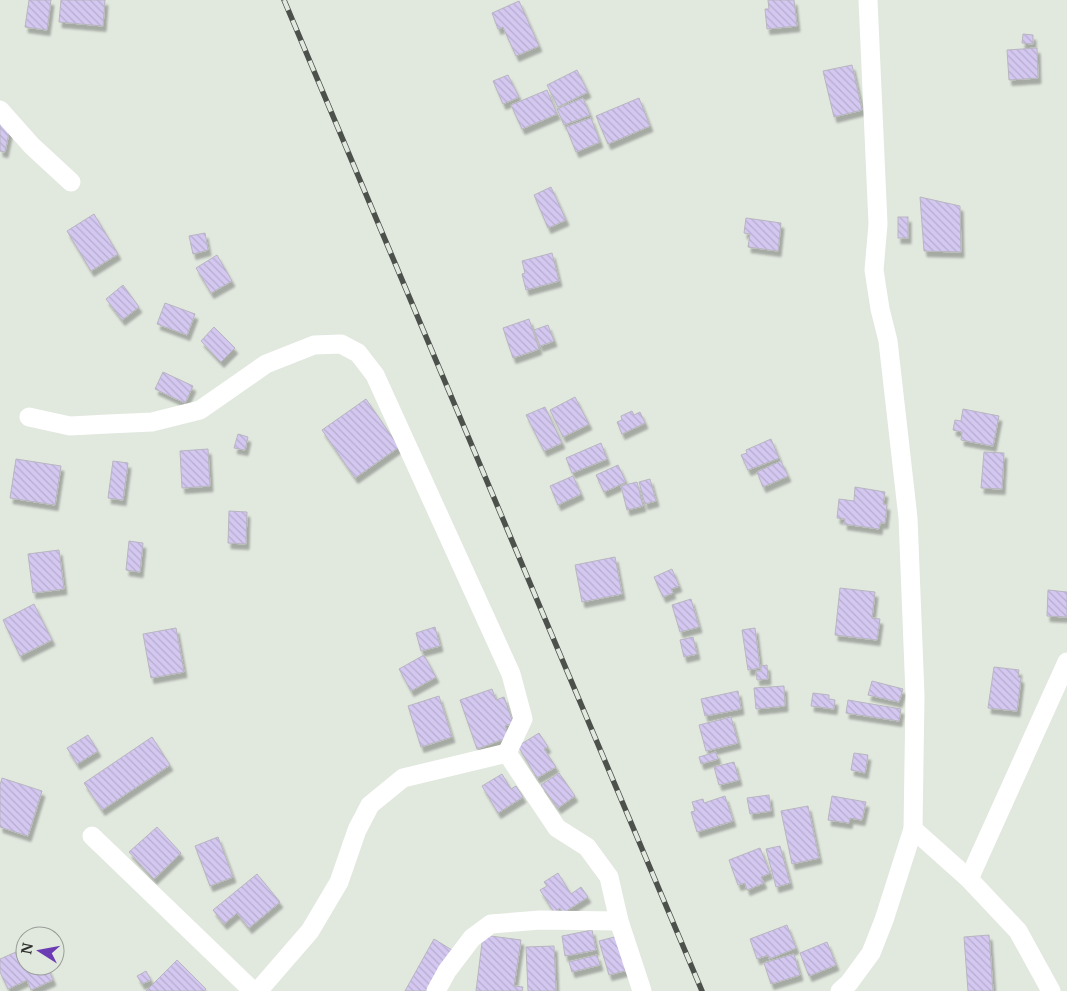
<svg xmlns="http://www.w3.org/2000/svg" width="1067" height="991" font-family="Merriweather,serif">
<defs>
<pattern id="building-back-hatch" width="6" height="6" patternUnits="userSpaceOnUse" patternTransform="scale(1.25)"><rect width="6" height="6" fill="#d4c8f1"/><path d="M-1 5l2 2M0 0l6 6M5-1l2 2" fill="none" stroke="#b6accf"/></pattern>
<filter id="shadow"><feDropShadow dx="3" dy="5.5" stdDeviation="1" flood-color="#0004"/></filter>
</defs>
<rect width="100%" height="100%" fill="#e1e8de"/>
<!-- building -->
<g fill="url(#building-back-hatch)" stroke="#b7b5bf" filter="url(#shadow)">
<polygon points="29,0 51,0 47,30 25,27"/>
<polygon points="61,0 105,0 103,26 59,22"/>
<polygon points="768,0 794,0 797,26 767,29 765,9 769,9"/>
<polygon points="519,1 539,46 516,56 503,27 498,29 492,13"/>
<polygon points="1023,34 1033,35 1033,44 1022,43"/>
<polygon points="1037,48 1038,78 1009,80 1007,50"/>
<polygon points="852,65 862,110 834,117 823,71"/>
<polygon points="577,70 588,92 558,107 547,85"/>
<polygon points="508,75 519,97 503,104 493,81"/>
<polygon points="547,90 557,114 522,129 511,105"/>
<polygon points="583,98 590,115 564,125 557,109"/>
<polygon points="639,98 650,126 608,144 596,116"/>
<polygon points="591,118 600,142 576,152 566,127"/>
<polygon points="0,121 11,123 5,152 0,151"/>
<polygon points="551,187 566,220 548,228 534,195"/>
<polygon points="920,197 960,206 961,252 924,251"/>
<polygon points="94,214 118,254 91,271 67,231"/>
<rect x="898" y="217" width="10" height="21"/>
<polygon points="746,218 781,223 778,251 748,247 750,234 744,233"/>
<polygon points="205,233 208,250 193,254 189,236"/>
<polygon points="552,253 559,281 526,290 522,274 525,273 522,261"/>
<polygon points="217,255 232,281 211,293 196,268"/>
<polygon points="123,285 139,307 122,320 106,299"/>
<polygon points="165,303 195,314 187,335 157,324"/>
<polygon points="529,319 539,349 513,358 503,328"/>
<polygon points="548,325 554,341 540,346 534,330"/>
<polygon points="214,327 235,348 221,362 201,341"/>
<polygon points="163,372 193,386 185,403 155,389"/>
<polygon points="575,397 589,424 563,437 550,410"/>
<polygon points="366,399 399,447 355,478 322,430"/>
<polygon points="545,407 562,443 544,451 526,415"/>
<polygon points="963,409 999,416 993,446 961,440 962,432 953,430 955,420 961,421"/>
<polygon points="632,411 634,415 640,412 645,423 622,434 617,422 622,420 621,416"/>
<polygon points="238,434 248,437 245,450 234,448"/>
<polygon points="771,439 779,458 748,470 741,455 747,453 746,450"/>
<polygon points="601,443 607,459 572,473 566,458"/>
<polygon points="208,449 210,486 182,488 180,451"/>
<polygon points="984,452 1004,453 1002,489 981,488"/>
<polygon points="16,459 61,466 55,505 10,498"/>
<polygon points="113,461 128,463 123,500 108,498"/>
<polygon points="781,461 788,476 763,487 757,472"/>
<polygon points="618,465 626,482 604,492 596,475"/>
<polygon points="573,476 581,494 558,505 550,486"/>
<polygon points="650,479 656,501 645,504 639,482"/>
<polygon points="637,482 643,506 627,510 621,486"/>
<polygon points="855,487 885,492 883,504 887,505 885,523 880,523 879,529 844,524 845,519 837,518 839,499 854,501"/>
<polygon points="229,511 247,512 246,544 228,543"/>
<polygon points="129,541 143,543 140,572 126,570"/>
<polygon points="59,550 64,589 33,593 28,554"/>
<polygon points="615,557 622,594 582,602 575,565"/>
<polygon points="672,569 679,586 671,589 673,593 663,597 654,577"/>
<polygon points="840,588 875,592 872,618 880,619 877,640 835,635"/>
<polygon points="1048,590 1067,592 1067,617 1047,616"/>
<polygon points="691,599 699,627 680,632 672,605"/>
<polygon points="34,604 52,640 20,656 3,620"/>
<polygon points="435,627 440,646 421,651 416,633"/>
<polygon points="176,628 184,672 151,678 143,634"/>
<polygon points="755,628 760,668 748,670 742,630"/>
<polygon points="693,637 697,654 684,657 680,640"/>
<polygon points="424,655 436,677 411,691 399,669"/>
<polygon points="767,665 768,679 757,680 756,671 761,671 761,666"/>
<polygon points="994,667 1019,670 1018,677 1021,678 1017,711 988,708"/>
<polygon points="872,681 903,689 899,702 868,695"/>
<polygon points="784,686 785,706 756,709 754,688"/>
<polygon points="492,689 496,700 504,697 513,723 505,726 509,737 477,749 460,700"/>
<polygon points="738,691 741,709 705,716 701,699"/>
<polygon points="813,693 829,695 829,699 835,700 834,709 811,706"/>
<polygon points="439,696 452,737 421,747 408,706"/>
<polygon points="848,700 901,709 899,721 846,713"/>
<polygon points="731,717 738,743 706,751 699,725"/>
<polygon points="539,733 548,747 544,749 556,767 537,778 518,746"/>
<polygon points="88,735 98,751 77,764 67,748"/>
<polygon points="152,737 170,765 102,810 84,783"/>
<polygon points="716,752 718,759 701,764 699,757"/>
<polygon points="854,753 868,755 865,773 851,770"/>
<polygon points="734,762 739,780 719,785 714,767"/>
<polygon points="559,773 575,796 558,808 541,785"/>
<polygon points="502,774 511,789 516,786 523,797 498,813 482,786"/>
<polygon points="2,778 42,791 28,836 0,827 0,785"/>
<polygon points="769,795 771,811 750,814 747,798"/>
<polygon points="725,796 733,821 697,832 691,812 695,811 692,802 703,799 704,803"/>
<polygon points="832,796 866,802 862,820 850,818 849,823 828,820"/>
<polygon points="808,806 819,858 792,864 781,811"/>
<polygon points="157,827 181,853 154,879 129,852"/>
<polygon points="218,837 233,877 210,886 195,846"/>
<polygon points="780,846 790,883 776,887 766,849"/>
<polygon points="760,848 770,873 761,877 764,883 747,890 745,883 738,885 729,860"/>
<polygon points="558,873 571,894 581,887 588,897 563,913 560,908 554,912 540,890 547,886 544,882"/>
<polygon points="257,874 280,902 249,928 237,913 224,924 213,910"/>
<polygon points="787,925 796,948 769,959 768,955 757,959 750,939"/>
<polygon points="592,930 596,950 565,956 562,936"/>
<polygon points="483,935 521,940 514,986 523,987 522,991 476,991"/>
<polygon points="989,935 993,991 968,991 964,937"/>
<polygon points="618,936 628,970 609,975 599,941"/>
<polygon points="434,939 452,950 429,991 405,991"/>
<polygon points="827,942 836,965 809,976 800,953"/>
<polygon points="554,946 556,991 528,991 526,947"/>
<polygon points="25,948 25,966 47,966 53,980 31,990 27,980 8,989 0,972 0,959"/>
<polygon points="794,954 800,975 771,984 764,963"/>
<polygon points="597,955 600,965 572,972 569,962"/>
<polygon points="177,960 206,989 204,991 146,991"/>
<polygon points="146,971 151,980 142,984 137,976"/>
</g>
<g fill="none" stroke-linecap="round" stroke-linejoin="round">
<!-- minor -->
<g stroke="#fff" stroke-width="19">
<polyline points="0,110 32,146 71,182"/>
<polyline points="29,417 70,426 108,424 152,422 200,410 266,364 314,345 341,344 358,353 375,375 511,674 523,719 507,753"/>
<polyline points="913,829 969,879 1018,931 1051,991"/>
<polyline points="92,836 253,991"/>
<polyline points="969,879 1067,662"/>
<polyline points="258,991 310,931 339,882 357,830 370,805 403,778 507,753 557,828 587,847 609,877 619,921 642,991"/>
<polyline points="436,991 447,971 472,938 491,924 540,920 619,921"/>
<polyline points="840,991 849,983 871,953 884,920 913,829 915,695 908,518 888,341 880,309 874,270 878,224 868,0"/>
</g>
<defs>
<polyline id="rail" points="284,0 702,991"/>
</defs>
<!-- rail casing -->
<use href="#rail" stroke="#4d514c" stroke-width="5.5"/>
<!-- rail -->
<use href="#rail" stroke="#e1e8de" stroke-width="4" stroke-dasharray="11" stroke-linecap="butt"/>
</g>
<!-- north arrow -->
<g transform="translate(40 951) rotate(281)"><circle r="24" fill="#e1e8de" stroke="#999e97"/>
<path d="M0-4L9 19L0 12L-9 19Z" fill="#6c3cb4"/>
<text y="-8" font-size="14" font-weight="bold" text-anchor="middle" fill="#2d302c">N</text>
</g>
</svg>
